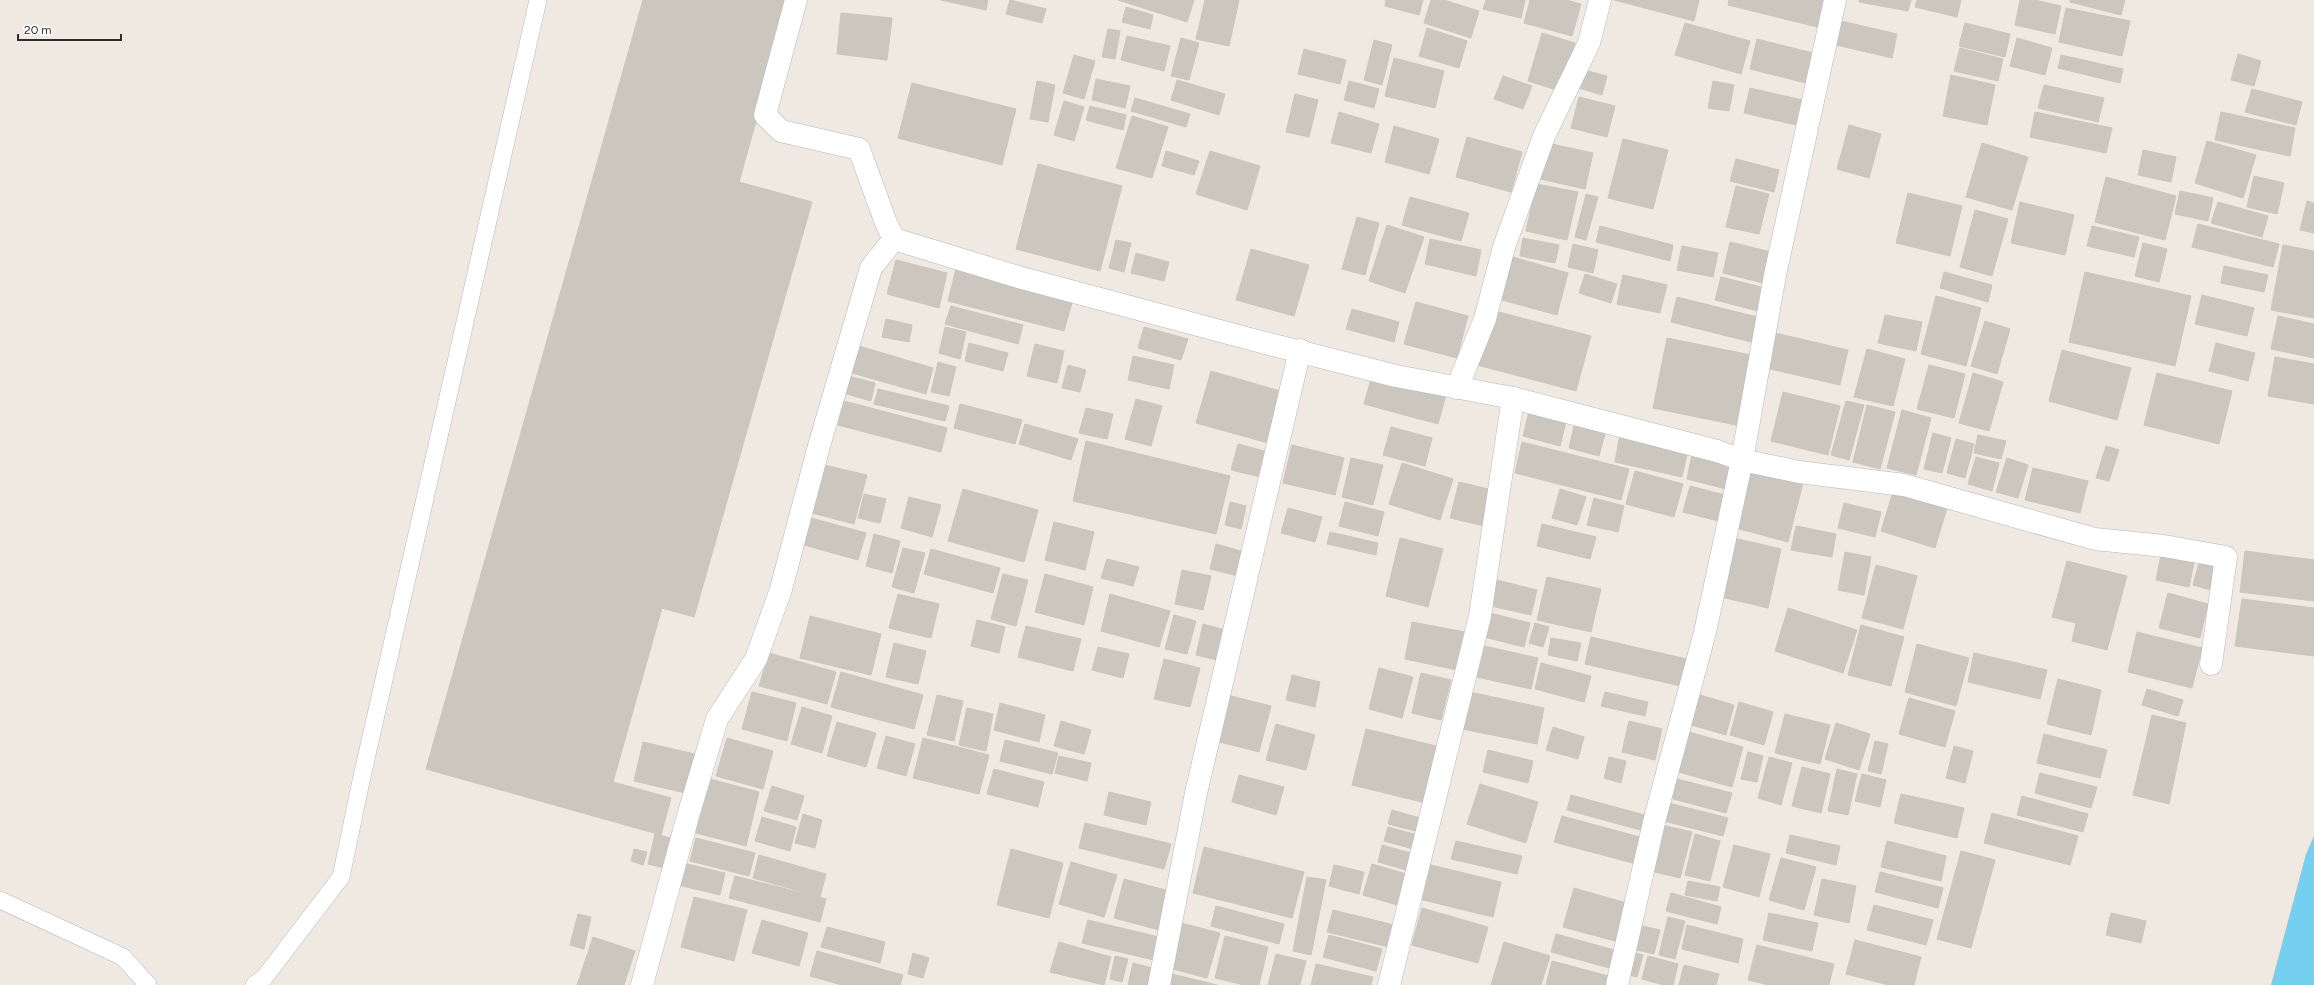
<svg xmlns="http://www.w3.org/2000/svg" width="2314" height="985" font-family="Figtree,sans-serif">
<rect width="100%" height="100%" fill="#efe9e1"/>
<!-- water -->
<polygon fill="#75cff0" points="2314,836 2314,985 2271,985 2306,854"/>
<!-- building -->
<g fill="#cbc7bf" stroke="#cbc5ba">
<polygon points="643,0 790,0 739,182 812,202 694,617 662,608 613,782 671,798 661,835 426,769"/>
<polygon points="941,0 988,0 986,10"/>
<polygon points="1010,0 1046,9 1042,23 1006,14"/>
<polygon points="1118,0 1194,0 1187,22"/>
<polygon points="1205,0 1239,0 1229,46 1196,39"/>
<polygon points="1386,0 1423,0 1419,15 1385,6"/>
<polygon points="1431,0 1444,0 1479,11 1471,38 1424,23"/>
<polygon points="1486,0 1525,0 1521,18 1483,9"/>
<polygon points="1530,0 1566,0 1581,4 1572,36 1524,23"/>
<polygon points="1614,0 1699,0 1694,21"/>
<polygon points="1729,0 1828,0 1821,28 1728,5"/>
<polygon points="1859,0 1911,0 1908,11 1859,2"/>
<polygon points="1917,0 1961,0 1957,17 1915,7"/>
<polygon points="2020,0 2035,0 2061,6 2055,34 2015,25"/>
<polygon points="2070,0 2125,0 2121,15 2070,2"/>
<polygon points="1126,7 1153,15 1150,29 1122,22"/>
<polygon points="2066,8 2130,21 2122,56 2059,42"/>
<polygon points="841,13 892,18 887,60 837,54"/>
<polygon points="1837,20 1897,34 1892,58 1832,44"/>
<polygon points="1685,23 1750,41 1741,74 1675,55"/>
<polygon points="1965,23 2010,34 2005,57 1959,46"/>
<polygon points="1427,28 1467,41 1459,68 1419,56"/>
<polygon points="1108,29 1120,31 1115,59 1102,57"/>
<polygon points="1542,33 1575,43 1560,91 1528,81"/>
<polygon points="1127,36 1170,46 1164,71 1121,60"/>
<polygon points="1181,38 1199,43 1189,80 1171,76"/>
<polygon points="2017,38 2052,48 2045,75 2010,66"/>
<polygon points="1757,39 1817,54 1810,84 1750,69"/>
<polygon points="1374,40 1392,45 1382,85 1364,80"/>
<polygon points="1960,48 2003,59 1998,81 1954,71"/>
<polygon points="1304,49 1346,60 1340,84 1298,74"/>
<polygon points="2238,54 2261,61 2254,86 2231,80"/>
<polygon points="1074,55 1095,61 1084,99 1063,93"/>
<polygon points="2061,55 2123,69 2120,83 2058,68"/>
<polygon points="1394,58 1444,71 1435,108 1385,96"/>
<polygon points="1584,70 1607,76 1602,95 1579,88"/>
<polygon points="1951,75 1995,85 1987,125 1943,116"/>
<polygon points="1503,76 1532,86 1523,109 1494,99"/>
<polygon points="1096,79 1130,86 1125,108 1092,100"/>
<polygon points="1177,80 1225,94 1219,115 1171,100"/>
<polygon points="1037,81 1055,85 1048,122 1030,119"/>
<polygon points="1349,81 1379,89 1374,108 1344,100"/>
<polygon points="1713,81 1734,85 1729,111 1708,108"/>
<polygon points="912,83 1016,109 1002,165 898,138"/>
<polygon points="2044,85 2104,98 2098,122 2038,108"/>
<polygon points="1750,88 1802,100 1796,125 1744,113"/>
<polygon points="2252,89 2302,102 2296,125 2245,112"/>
<polygon points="1295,94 1318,100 1309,137 1286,132"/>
<polygon points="1579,97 1615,106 1607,137 1571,128"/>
<polygon points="1135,98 1190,114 1186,127 1131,111"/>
<polygon points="1064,101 1084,107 1074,141 1054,135"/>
<polygon points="1090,106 1126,115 1123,130 1086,120"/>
<polygon points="1339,112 1379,124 1371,153 1331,143"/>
<polygon points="2035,112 2112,128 2106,153 2030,137"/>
<polygon points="2221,112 2295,128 2290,156 2215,140"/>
<polygon points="1132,116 1168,127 1152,178 1116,168"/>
<polygon points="1849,125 1881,134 1869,178 1837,169"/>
<polygon points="1394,126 1439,139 1429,174 1385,162"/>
<polygon points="1467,137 1522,152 1511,192 1456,177"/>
<polygon points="1623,139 1668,150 1653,209 1608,198"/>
<polygon points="2207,141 2256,155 2243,198 2195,183"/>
<polygon points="1547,143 1593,153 1585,189 1540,179"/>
<polygon points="1982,143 2028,157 2012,210 1966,197"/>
<polygon points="2143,150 2176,157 2171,182 2138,175"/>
<polygon points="1166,151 1199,161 1194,175 1162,166"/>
<polygon points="1210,151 1260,166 1247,210 1196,194"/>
<polygon points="1736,159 1779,170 1774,192 1730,181"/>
<polygon points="1038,164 1122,186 1100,271 1016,249"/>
<polygon points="2254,176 2284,183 2277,214 2247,207"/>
<polygon points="2106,177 2176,196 2165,240 2095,222"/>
<polygon points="1536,184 1578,192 1567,240 1526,231"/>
<polygon points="1736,186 1769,194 1759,234 1726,227"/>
<polygon points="2180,191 2213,198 2208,221 2175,214"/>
<polygon points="1908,193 1962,206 1950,256 1896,243"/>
<polygon points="1586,194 1598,197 1586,240 1575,237"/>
<polygon points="1410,197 1469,213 1461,241 1402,225"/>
<polygon points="2307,201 2314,203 2314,233 2300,230"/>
<polygon points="2020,202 2074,215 2065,255 2011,243"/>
<polygon points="2218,202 2268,216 2262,237 2211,223"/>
<polygon points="1975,210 2008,219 1992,276 1960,267"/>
<polygon points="1357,217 1379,223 1365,275 1342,269"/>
<polygon points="2198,224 2279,244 2273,267 2192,247"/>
<polygon points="1387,225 1424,237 1405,293 1369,281"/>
<polygon points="1600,226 1673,245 1670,261 1596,242"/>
<polygon points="2092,226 2139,237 2134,257 2087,246"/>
<polygon points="1523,238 1559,245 1555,263 1520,256"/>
<polygon points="1430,239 1481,250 1476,276 1425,264"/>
<polygon points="1116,240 1131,243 1124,272 1109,268"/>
<polygon points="1730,242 1775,253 1767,284 1723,273"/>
<polygon points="2143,243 2167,249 2159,282 2135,276"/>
<polygon points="1573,244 1598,250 1593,273 1568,267"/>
<polygon points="2283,245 2314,251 2314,318 2271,310"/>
<polygon points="1682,246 1718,253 1713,277 1677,270"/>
<polygon points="1251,249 1309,265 1294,316 1236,300"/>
<polygon points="1136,253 1169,262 1164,281 1131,273"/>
<polygon points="1513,257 1568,273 1557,315 1502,300"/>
<polygon points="896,260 947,273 939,308 887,294"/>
<polygon points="2224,266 2268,275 2264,292 2221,283"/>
<polygon points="956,269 1073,299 1064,331 948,301"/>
<polygon points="1944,272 1992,285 1988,302 1940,288"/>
<polygon points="2085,272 2191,296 2175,366 2069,342"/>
<polygon points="1585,274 1617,284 1611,303 1579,293"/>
<polygon points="1623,275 1667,285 1660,313 1617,304"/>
<polygon points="1721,277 1765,288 1758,311 1715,300"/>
<polygon points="2202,295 2254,308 2247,336 2195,324"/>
<polygon points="1936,296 1981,308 1966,366 1921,354"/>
<polygon points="1677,297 1757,317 1751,342 1671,322"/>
<polygon points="1416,302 1468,316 1457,358 1404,344"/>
<polygon points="951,306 1023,325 1018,344 945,324"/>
<polygon points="1352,309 1399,322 1394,342 1346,329"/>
<polygon points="1491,310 1591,336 1576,391 1477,365"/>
<polygon points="1885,315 1922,322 1916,351 1878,343"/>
<polygon points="2278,316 2314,324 2314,358 2271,349"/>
<polygon points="886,319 912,325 909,342 882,337"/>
<polygon points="1985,321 2010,329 1997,374 1971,366"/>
<polygon points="945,327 966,332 960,359 939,353"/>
<polygon points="1144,327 1188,339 1181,360 1138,348"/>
<polygon points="1775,333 1848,350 1840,385 1766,368"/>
<polygon points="1667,338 1751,355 1736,425 1653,408"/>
<polygon points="969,343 1008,353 1003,371 965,361"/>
<polygon points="2216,343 2255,353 2248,381 2209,371"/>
<polygon points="1035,344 1064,351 1057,383 1027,376"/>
<polygon points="859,346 933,368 926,394 852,373"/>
<polygon points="1867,349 1905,359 1893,406 1854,397"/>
<polygon points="2062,350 2131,368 2117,420 2049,401"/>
<polygon points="1133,356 1174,365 1169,389 1128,380"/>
<polygon points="2275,357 2314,364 2314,404 2268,396"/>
<polygon points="938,362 956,367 949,396 931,392"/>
<polygon points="1068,365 1086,370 1080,392 1062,388"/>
<polygon points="1929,365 1965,374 1954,418 1917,409"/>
<polygon points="1211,371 1287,393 1272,444 1196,423"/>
<polygon points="1373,372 1447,391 1438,424 1364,404"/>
<polygon points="1973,373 2003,382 1989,431 1959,423"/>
<polygon points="2157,373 2232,391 2219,444 2144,425"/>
<polygon points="845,375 875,383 871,401 840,392"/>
<polygon points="878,389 949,406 945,421 874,404"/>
<polygon points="1783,392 1840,406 1828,455 1771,441"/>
<polygon points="1136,399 1162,406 1151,446 1125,439"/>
<polygon points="844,401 947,428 941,452 838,425"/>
<polygon points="1846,401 1864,405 1849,460 1831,455"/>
<polygon points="960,404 1022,420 1015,444 954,428"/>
<polygon points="1867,405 1895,412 1880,469 1853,462"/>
<polygon points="1086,408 1113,414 1107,439 1079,433"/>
<polygon points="1530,408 1567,418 1560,446 1523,436"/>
<polygon points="1902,410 1931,418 1916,475 1887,468"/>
<polygon points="1025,424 1078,439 1071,460 1019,444"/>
<polygon points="1574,426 1605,434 1599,456 1569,448"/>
<polygon points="1391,427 1432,438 1425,466 1383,455"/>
<polygon points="1933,433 1951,438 1942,473 1924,469"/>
<polygon points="1620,434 1688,449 1682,477 1615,462"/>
<polygon points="1978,435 2006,441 2001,459 1974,453"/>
<polygon points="1956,439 1974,444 1965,478 1947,473"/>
<polygon points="1086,441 1230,476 1216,534 1073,501"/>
<polygon points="1522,442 1629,469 1621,500 1515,473"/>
<polygon points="1238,444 1272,453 1265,478 1231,470"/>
<polygon points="1292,445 1344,458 1335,495 1283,483"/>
<polygon points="2106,446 2119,450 2109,481 2096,478"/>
<polygon points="1692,454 1737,464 1730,490 1687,479"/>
<polygon points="1976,457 1999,463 1992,491 1968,484"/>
<polygon points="1351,458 1383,465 1373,505 1342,497"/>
<polygon points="2007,458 2028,465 2018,498 1996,492"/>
<polygon points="1402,463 1453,479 1440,520 1389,504"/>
<polygon points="824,465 867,475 854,524 812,513"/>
<polygon points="1752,466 1804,479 1788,542 1736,528"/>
<polygon points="2033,468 2088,481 2080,513 2025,500"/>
<polygon points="1635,471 1683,484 1674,517 1626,504"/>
<polygon points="1459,482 1492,490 1484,526 1450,518"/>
<polygon points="1690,486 1729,496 1722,522 1683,512"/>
<polygon points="963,489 1038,510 1024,562 948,541"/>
<polygon points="1560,489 1586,497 1577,525 1552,518"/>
<polygon points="1893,492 1947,508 1935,548 1881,531"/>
<polygon points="864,494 886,499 880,523 858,518"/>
<polygon points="909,497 941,505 932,537 901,528"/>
<polygon points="1594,498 1624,506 1618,532 1587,525"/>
<polygon points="1230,502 1246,506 1241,529 1225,525"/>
<polygon points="1345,502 1384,512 1378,536 1339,526"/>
<polygon points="1844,503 1881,512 1875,537 1838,528"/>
<polygon points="1288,508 1322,517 1315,542 1281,533"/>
<polygon points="811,518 866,533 858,560 804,545"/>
<polygon points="1054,522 1094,532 1085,570 1045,560"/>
<polygon points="1542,524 1596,537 1590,559 1537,546"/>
<polygon points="1796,526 1836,534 1832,557 1791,550"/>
<polygon points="1330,532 1378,543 1376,555 1327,544"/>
<polygon points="874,534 900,541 892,573 866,566"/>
<polygon points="1400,538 1443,549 1428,607 1386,596"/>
<polygon points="1734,538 1781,549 1768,608 1721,597"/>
<polygon points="1216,544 1248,553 1242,577 1210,569"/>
<polygon points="903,548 925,553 914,593 892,587"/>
<polygon points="931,549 1000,568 993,593 924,574"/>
<polygon points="2162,550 2195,558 2189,587 2156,580"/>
<polygon points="2245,551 2314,560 2314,601 2240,592"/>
<polygon points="1845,552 1871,557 1864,595 1838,590"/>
<polygon points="2201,556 2223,562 2214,591 2193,585"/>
<polygon points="1107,559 1139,567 1133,586 1101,578"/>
<polygon points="2067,561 2127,576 2107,650 2072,641 2076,623 2052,617"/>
<polygon points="1876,565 1917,576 1903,629 1862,618"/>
<polygon points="1182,570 1211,576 1203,610 1175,604"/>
<polygon points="1003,574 1028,580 1016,626 991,619"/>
<polygon points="1045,574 1093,587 1084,625 1035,612"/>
<polygon points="1547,577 1601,589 1591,632 1537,620"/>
<polygon points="1497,580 1537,590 1531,615 1491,606"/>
<polygon points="2168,593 2208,604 2200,638 2159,628"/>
<polygon points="898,594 939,604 931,638 889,628"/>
<polygon points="1110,594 1170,611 1159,647 1101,631"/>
<polygon points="2242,599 2314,608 2314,656 2235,646"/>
<polygon points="1788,608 1857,630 1843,673 1775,651"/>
<polygon points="1486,612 1530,623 1524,647 1480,636"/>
<polygon points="1174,615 1196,621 1187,654 1165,649"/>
<polygon points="810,616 881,634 871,675 800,658"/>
<polygon points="977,620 1005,627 999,653 971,646"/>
<polygon points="1412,622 1465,632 1457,670 1405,659"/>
<polygon points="1535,623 1549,627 1543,647 1529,643"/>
<polygon points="1203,624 1229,631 1222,661 1196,655"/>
<polygon points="1861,625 1904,637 1891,686 1848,675"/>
<polygon points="1026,626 1081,639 1073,671 1018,657"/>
<polygon points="2137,632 2202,648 2192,688 2128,672"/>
<polygon points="1591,637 1691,660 1685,687 1585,664"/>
<polygon points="1551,638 1581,643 1577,661 1548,655"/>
<polygon points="894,643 926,651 918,684 886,677"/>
<polygon points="1475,644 1538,658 1531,689 1468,675"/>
<polygon points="1917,644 1969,658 1956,706 1905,692"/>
<polygon points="1098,647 1129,654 1123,678 1092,670"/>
<polygon points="769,653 836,672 827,704 759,686"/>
<polygon points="1974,653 2047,670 2040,699 1968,682"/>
<polygon points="1164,659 1200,668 1190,707 1154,699"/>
<polygon points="1541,663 1591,676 1584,702 1535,689"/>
<polygon points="1379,668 1413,677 1402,718 1369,709"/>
<polygon points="841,672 923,695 914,729 831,707"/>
<polygon points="1421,673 1451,680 1441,720 1412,713"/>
<polygon points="1292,675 1320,682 1315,707 1286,700"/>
<polygon points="2058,679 2101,690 2091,735 2047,724"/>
<polygon points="2147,689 2183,700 2178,716 2142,705"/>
<polygon points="1465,691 1544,708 1537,744 1457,728"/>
<polygon points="752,692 796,703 787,741 742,729"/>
<polygon points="1605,692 1648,702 1645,716 1601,706"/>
<polygon points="1697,694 1734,705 1726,735 1688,724"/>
<polygon points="937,695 963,701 954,741 927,735"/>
<polygon points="1227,695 1271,706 1259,752 1216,741"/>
<polygon points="1909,698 1955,711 1945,747 1899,734"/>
<polygon points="1739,702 1773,712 1764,745 1730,735"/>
<polygon points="1000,703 1045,715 1039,742 994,730"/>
<polygon points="802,707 832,716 822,753 791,744"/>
<polygon points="967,708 993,714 986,751 959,745"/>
<polygon points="1785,714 1830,725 1820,764 1775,753"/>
<polygon points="2152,715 2186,723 2169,804 2133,795"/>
<polygon points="1061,721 1091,730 1084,754 1054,746"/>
<polygon points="1629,721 1662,729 1655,760 1622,752"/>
<polygon points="837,722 876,733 866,767 827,756"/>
<polygon points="1836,723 1870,734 1859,770 1825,759"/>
<polygon points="1276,724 1315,735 1306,770 1266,760"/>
<polygon points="1553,727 1584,737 1578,759 1546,750"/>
<polygon points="1366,729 1440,747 1426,803 1352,785"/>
<polygon points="1685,731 1743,747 1732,787 1675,771"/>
<polygon points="2044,734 2107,750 2100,778 2037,763"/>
<polygon points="886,736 915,744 906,776 877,768"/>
<polygon points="727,738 773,751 763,789 716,776"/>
<polygon points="923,738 989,755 979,794 913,778"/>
<polygon points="1005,740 1058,753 1052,774 1000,761"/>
<polygon points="1875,741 1888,744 1881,774 1868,771"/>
<polygon points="643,742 699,755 690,794 634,781"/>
<polygon points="1954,746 1973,751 1965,783 1946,778"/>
<polygon points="1488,750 1533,761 1528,783 1483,772"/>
<polygon points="1748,752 1763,756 1757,782 1741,779"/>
<polygon points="1059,756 1091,763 1087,781 1055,773"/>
<polygon points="1609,757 1626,761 1621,783 1604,778"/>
<polygon points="1769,757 1792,763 1781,805 1758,798"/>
<polygon points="1802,767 1830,774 1821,813 1792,806"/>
<polygon points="994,769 1044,782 1038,807 987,794"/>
<polygon points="1837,769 1857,774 1848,815 1828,811"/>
<polygon points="2040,773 2097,787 2091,808 2035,793"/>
<polygon points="1862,774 1886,780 1880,807 1855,801"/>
<polygon points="1239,775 1284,787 1276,815 1232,802"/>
<polygon points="710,779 759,792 746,846 696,833"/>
<polygon points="1677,779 1732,793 1726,813 1673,799"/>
<polygon points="1480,784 1538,802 1526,843 1467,824"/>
<polygon points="772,786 804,796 797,820 764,811"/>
<polygon points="1109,792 1151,802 1146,825 1104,815"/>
<polygon points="1901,794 1964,808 1957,838 1894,823"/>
<polygon points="1571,795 1648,816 1644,831 1567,810"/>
<polygon points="2022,796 2088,814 2083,832 2017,815"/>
<polygon points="1665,802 1728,818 1723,836 1660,820"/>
<polygon points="1392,810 1423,819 1420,832 1388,824"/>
<polygon points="1992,813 2078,836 2070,865 1984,843"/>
<polygon points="803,814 822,820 815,848 795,843"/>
<polygon points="1562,816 1647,839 1640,865 1554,842"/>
<polygon points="762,817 796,827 790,851 755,841"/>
<polygon points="1085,823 1171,844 1164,869 1079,848"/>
<polygon points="1662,825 1692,832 1680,878 1651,871"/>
<polygon points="1388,827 1421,836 1417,850 1384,841"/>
<polygon points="655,834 677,840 669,869 648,864"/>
<polygon points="1695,834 1720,841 1710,881 1685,875"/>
<polygon points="1790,835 1840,846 1836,865 1786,853"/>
<polygon points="696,838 755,853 749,876 690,861"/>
<polygon points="1456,841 1522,856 1517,874 1451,859"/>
<polygon points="1887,841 1946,856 1941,881 1881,867"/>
<polygon points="1382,845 1418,855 1413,872 1378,862"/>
<polygon points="1734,845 1770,854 1759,897 1723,887"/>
<polygon points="1204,847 1304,872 1292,918 1193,893"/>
<polygon points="634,849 647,852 643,865 631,861"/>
<polygon points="1011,849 1063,863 1049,918 997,905"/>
<polygon points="1961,851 1995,860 1971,948 1937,939"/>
<polygon points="759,855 826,874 820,897 753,878"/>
<polygon points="1781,858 1816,867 1804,910 1769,900"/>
<polygon points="1071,862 1117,875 1104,917 1059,904"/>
<polygon points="683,863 725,873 720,895 678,885"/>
<polygon points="1372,864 1413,876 1404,907 1363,895"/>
<polygon points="1427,864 1501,882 1493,917 1419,899"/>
<polygon points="1334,865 1364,872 1359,894 1329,886"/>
<polygon points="1880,872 1943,888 1938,908 1875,892"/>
<polygon points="735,876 826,899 820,922 729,898"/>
<polygon points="1307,877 1326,880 1311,955 1293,951"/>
<polygon points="1124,879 1173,892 1163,931 1114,918"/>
<polygon points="1822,879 1856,886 1849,923 1814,915"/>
<polygon points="1688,881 1720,887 1717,901 1685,895"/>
<polygon points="1574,888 1630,904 1619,942 1563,927"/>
<polygon points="1671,893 1721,907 1717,924 1666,911"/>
<polygon points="694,897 747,910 734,961 681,947"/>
<polygon points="1874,905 1933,920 1926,945 1867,930"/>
<polygon points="1216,906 1284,924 1279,944 1211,926"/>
<polygon points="1422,908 1488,927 1478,963 1412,945"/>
<polygon points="1333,910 1398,926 1393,948 1327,932"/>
<polygon points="1769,913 1818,923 1812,951 1763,940"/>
<polygon points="2111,913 2146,921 2141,943 2106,935"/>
<polygon points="578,914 591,917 584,949 570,945"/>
<polygon points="1668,917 1685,921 1675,959 1659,955"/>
<polygon points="762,920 808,933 799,966 752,953"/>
<polygon points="1088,920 1163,938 1158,961 1082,943"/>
<polygon points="1181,923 1220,933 1207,978 1169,968"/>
<polygon points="1634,924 1660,930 1654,954 1628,948"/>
<polygon points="1687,925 1743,939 1738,963 1682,949"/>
<polygon points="827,927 885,942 880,963 821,947"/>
<polygon points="1556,934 1618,951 1613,969 1551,952"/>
<polygon points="1329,935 1382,949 1376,971 1323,957"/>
<polygon points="1225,936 1268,947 1259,985 1244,985 1215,978"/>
<polygon points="593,937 635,951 624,985 577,985"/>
<polygon points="1855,940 1921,957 1914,985 1889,985 1846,974"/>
<polygon points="1059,942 1111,957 1104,985 1050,972"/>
<polygon points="1504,942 1550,956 1541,985 1491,985"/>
<polygon points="1757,945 1834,964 1829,985 1769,985 1748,980"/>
<polygon points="817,951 903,975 900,985 842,985 810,976"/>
<polygon points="1628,951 1643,955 1637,977 1622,973"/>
<polygon points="913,953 929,958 923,978 908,974"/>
<polygon points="1276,954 1306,961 1300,985 1268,985"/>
<polygon points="1115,956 1128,959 1122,982 1110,979"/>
<polygon points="1648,956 1678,964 1673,985 1664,985 1642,979"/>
<polygon points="1552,961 1612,977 1610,985 1546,985"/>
<polygon points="1133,963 1160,970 1157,985 1128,985"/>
<polygon points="1316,964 1373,977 1371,985 1311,985"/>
<polygon points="1684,965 1719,974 1716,985 1679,985"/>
<polygon points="1172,974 1217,985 1169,985"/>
</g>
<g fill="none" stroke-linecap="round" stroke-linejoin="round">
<defs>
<g id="service">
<polyline points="0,900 123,957 148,985"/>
<polyline points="254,985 264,978 341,877 361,781 538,0"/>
</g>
<g id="minor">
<polyline points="796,0 765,115 781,131 859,149 886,223 894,239 1015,276 1250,339 1396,376 1513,398 1717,451 1742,460 1799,472 1904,485 2095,539 2164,546 2226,557 2211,664"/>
<polyline points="1457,388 1485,319 1504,247 1544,136 1589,43 1600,0"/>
<polyline points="642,985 688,816 717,719 756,659 781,589 819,446 871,268 894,239"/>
<polyline points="1159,985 1196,793 1300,350"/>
<polyline points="1389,985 1480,616 1513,398"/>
<polyline points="1617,985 1655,818 1705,632 1742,460 1775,275 1835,0"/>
</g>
</defs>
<!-- service casing -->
<use href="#service" stroke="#b4b7c1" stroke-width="18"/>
<!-- minor casing -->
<use href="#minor" stroke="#b4b7c1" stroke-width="23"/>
<!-- service -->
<use href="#service" stroke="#fff" stroke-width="17"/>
<!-- minor -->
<use href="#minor" stroke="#fff" stroke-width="22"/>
</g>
<!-- scale -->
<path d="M18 34v6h103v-6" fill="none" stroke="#2e2e2e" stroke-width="2"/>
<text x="24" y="34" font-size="12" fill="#2e2e2e" stroke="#ffffff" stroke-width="3" paint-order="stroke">20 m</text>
</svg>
